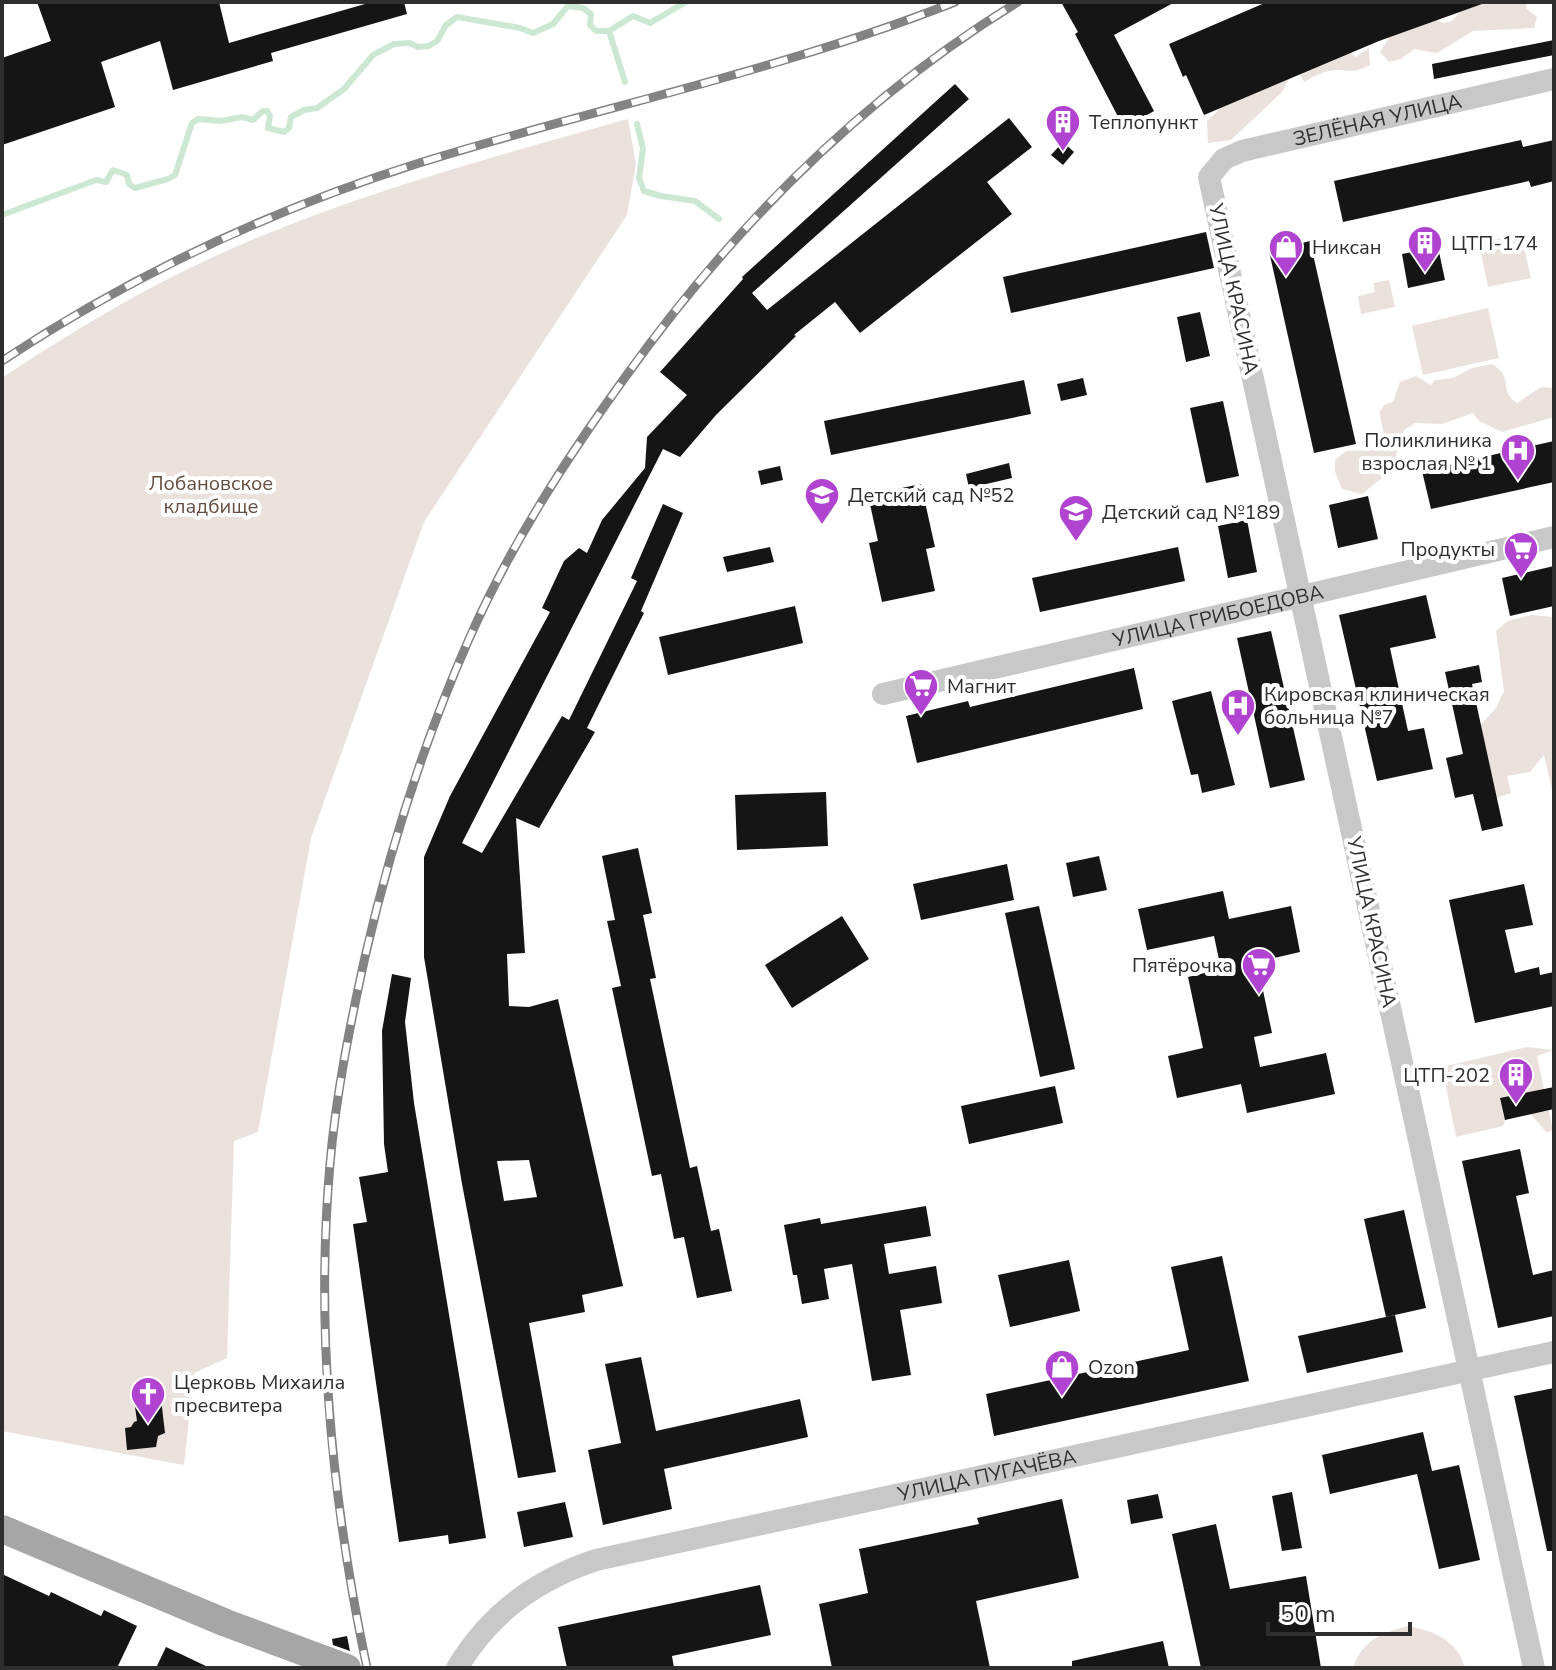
<svg xmlns="http://www.w3.org/2000/svg" width="1556" height="1670" font-family="'Nunito Sans',sans-serif">
<rect width="100%" height="100%" fill="#fff"/>
<!-- green -->
<g fill="#eae1dd">
<polygon points="1488,2 1527,2 1526,8 1537,17 1534,28 1473,31 1437,53 1414,49 1401,59 1389,62 1380,52 1390,36 1428,16 1443,23 1452,21 1460,12"/>
<path d="M1369 48 1370 65C1350 76 1346 67 1330 71 1321 72 1312 78 1304 82L1300 74 1349 51 1356 57Z"/>
<polygon points="1291,76 1282,92 1231,140 1208,143 1207,121 1224,105"/>
<path d="M628 119 636 164 627 215 424 522 311 838 258 1132 234 1141 227 1358 194 1373 184 1465 2 1431V378C72 331 147 286 224 252 354 194 492 157 628 119Z"/>
<polygon points="1521,234 1531,278 1488,287 1479,243"/>
<polygon points="1389,280 1395,307 1361,314 1358,296 1375,292 1373,283"/>
<polygon points="1488,308 1499,358 1423,375 1412,326"/>
<path d="M1492 364C1516 379 1497 390 1517 403L1541 387 1554 388V417L1502 432 1479 421 1473 413 1442 424 1415 423 1404 430 1391 471 1362 494 1342 489 1335 472V460L1346 451 1377 450C1390 431 1380 431 1380 411L1385 404 1393 402 1400 382 1416 376 1431 385 1435 380 1453 378 1472 368Z"/>
<polygon points="1531,615 1554,617 1554,798 1544,755 1530,772 1507,776 1511,793 1486,802 1471,735 1496,708 1504,691 1496,631 1508,621"/>
<polygon points="1527,1047 1554,1050 1537,1056 1553,1131 1546,1132 1531,1114 1500,1099 1505,1120 1503,1126 1456,1137 1442,1067"/>
<path d="M1409 1626C1434 1631 1458 1641 1465 1668H1353C1361 1641 1384 1631 1409 1626Z"/>
</g>
<g fill="none" stroke-linecap="round" stroke-linejoin="round">
<!-- stream -->
<g stroke="#cce7d2" stroke-width="6">
<polyline points="609,31 625,82"/>
<polyline points="637,124 643,149 639,178 644,191 661,196 695,201 719,219"/>
<polyline points="2,215 96,180 106,182 113,170 127,175 129,184 135,188 168,179 175,175 192,123 198,119 221,121 242,117 253,120 263,111 267,111 270,116 268,128 284,132 289,128 291,117 304,110 317,108 344,89 373,55 394,44 410,43 418,47 429,46 437,41 446,25 457,17 520,28 533,33 553,24 568,6 583,8 591,14 590,25 596,31 609,31 633,16 650,23 686,2"/>
</g>
</g>
<!-- building -->
<g fill="#151515" fill-rule="evenodd">
<polygon points="37,2 219,2 229,43 372,2 404,2 407,14 271,53 273,61 173,90 160,41 101,62 115,107 2,145 2,58 51,41"/>
<polygon points="1061,2 1175,2 1114,35 1154,111 1138,120 1126,132 1075,34 1078,32"/>
<polygon points="1267,2 1482,2 1482,4 1379,41 1204,115 1186,75 1183,77 1169,44"/>
<polygon points="1554,40 1554,55 1434,79 1432,64"/>
<path d="M955 84 969 99 752 293 767 310 1009 118 1032 147 987 182 1012 214 860 333 835 302 794 335 796 336 716 415 680 457 663 449 462 843 482 853 562 716 569 720 637 581 631 578 663 504 683 513 641 611 644 613 587 728 595 732 539 828 516 818 525 953 507 954 509 1006 529 1007 558 999 623 1286 582 1295 585 1312 529 1323 556 1472 518 1478 462 1184 424 957V857L450 796 550 612 542 608 564 561 579 548 587 553 602 520 645 468 647 437 687 395 660 372 743 279 742 277ZM529 1160 537 1197 504 1201 497 1161Z"/>
<polygon points="1521,140 1523,147 1554,140 1554,181 1531,187 1529,181 1343,222 1334,181"/>
<polygon points="1063,142 1074,152 1063,165 1051,155"/>
<polygon points="1206,232 1214,268 1011,313 1003,277"/>
<polygon points="1310,241 1356,444 1314,453 1269,251"/>
<polygon points="1438,247 1445,280 1408,288 1402,254"/>
<polygon points="1200,312 1210,356 1186,362 1177,317"/>
<polygon points="1083,378 1087,395 1061,401 1057,384"/>
<polygon points="1024,380 1031,414 831,455 824,421"/>
<polygon points="1223,401 1239,476 1206,483 1190,408"/>
<polygon points="1554,441 1554,482 1431,509 1422,471"/>
<polygon points="1009,463 1012,478 969,488 966,474"/>
<polygon points="780,466 783,480 761,485 758,471"/>
<polygon points="921,484 935,547 926,549 935,591 882,602 869,543 878,541 868,495"/>
<polygon points="1368,496 1378,539 1338,548 1329,505"/>
<polygon points="1247,520 1257,572 1228,578 1218,526"/>
<polygon points="770,547 774,562 727,572 723,557"/>
<polygon points="1178,547 1185,581 1040,612 1032,578"/>
<polygon points="1554,566 1554,606 1510,616 1502,578"/>
<polygon points="1426,595 1436,638 1390,648 1408,731 1424,728 1433,769 1377,781 1339,615"/>
<polygon points="795,606 803,643 668,675 659,637"/>
<polygon points="1271,631 1305,780 1270,788 1237,638"/>
<polygon points="1479,665 1482,682 1472,684 1503,826 1482,831 1473,794 1455,798 1446,758 1463,754 1445,672"/>
<polygon points="1134,668 1143,709 917,763 906,716 968,701 970,707"/>
<polygon points="1211,691 1235,785 1202,793 1198,774 1191,775 1172,701"/>
<polygon points="826,792 828,846 737,850 735,795"/>
<polygon points="638,848 652,913 643,915 656,978 650,979 690,1168 697,1166 711,1231 719,1229 732,1291 697,1298 684,1237 674,1239 661,1174 652,1176 612,988 621,986 607,921 615,920 602,856"/>
<polygon points="1099,856 1107,890 1073,897 1066,863"/>
<polygon points="1007,864 1014,900 921,920 913,884"/>
<polygon points="1524,884 1533,925 1505,930 1515,973 1539,967 1540,975 1554,972 1554,1006 1475,1023 1449,900"/>
<polygon points="1223,891 1229,919 1291,906 1300,952 1257,962 1272,1033 1254,1037 1260,1067 1326,1053 1335,1094 1247,1113 1241,1084 1177,1098 1168,1056 1203,1048 1188,977 1221,969 1214,936 1147,950 1138,909"/>
<polygon points="1039,906 1075,1069 1040,1077 1005,913"/>
<polygon points="842,916 869,959 792,1008 765,965"/>
<polygon points="392,974 411,978 405,1022 414,1103 486,1538 449,1544 448,1535 399,1542 353,1224 367,1222 359,1177 388,1172 384,1144 382,1031"/>
<polygon points="1055,1086 1063,1123 969,1144 961,1106"/>
<polygon points="1554,1087 1554,1109 1505,1120 1500,1098"/>
<polygon points="1520,1149 1529,1193 1516,1196 1533,1275 1554,1270 1554,1316 1498,1328 1462,1161"/>
<polygon points="926,1206 931,1236 884,1244 889,1274 936,1266 942,1303 900,1310 911,1375 872,1381 852,1264 824,1269 829,1299 802,1304 797,1275 793,1275 784,1225 820,1218 821,1224"/>
<polygon points="1404,1210 1426,1308 1386,1317 1364,1219"/>
<polygon points="1222,1256 1249,1381 994,1436 986,1394 1189,1350 1171,1267"/>
<polygon points="1069,1260 1080,1311 1010,1327 998,1275"/>
<polygon points="1395,1315 1403,1352 1307,1373 1298,1336"/>
<polygon points="641,1357 656,1431 800,1399 808,1437 664,1469 672,1509 603,1525 588,1450 621,1443 605,1364"/>
<polygon points="1554,1388 1554,1551 1547,1551 1514,1396"/>
<polygon points="161,1399 165,1433 158,1436 156,1447 127,1450 125,1428 131,1427 134,1422 137,1421 135,1407 139,1407 138,1402"/>
<polygon points="1423,1432 1432,1471 1459,1465 1480,1560 1439,1569 1417,1474 1330,1494 1322,1455"/>
<polygon points="1292,1492 1302,1548 1282,1551 1272,1496"/>
<polygon points="1158,1494 1163,1518 1131,1524 1127,1500"/>
<polygon points="1062,1499 1079,1578 976,1601 990,1668 832,1668 819,1604 868,1593 859,1549 979,1524 977,1518"/>
<polygon points="565,1502 573,1537 524,1547 517,1512"/>
<polygon points="1216,1524 1230,1589 1306,1576 1321,1668 1201,1668 1172,1534"/>
<polygon points="2,1574 49,1596 51,1592 101,1616 104,1610 137,1626 117,1668 2,1668"/>
<polygon points="760,1585 771,1635 672,1656 674,1668 567,1668 558,1627"/>
<polygon points="347,1636 350,1651 333,1645 332,1639"/>
<polygon points="1163,1641 1169,1668 1072,1668 1072,1661"/>
<polygon points="166,1647 210,1668 156,1668"/>
</g>
<g fill="none" stroke-linecap="round" stroke-linejoin="round">
<!-- minor -->
<g stroke="#c8c8c8" stroke-width="22">
<path id="s1" d="M883 694 1554 537"/>
<path id="s2" d="M457 1668C490 1613 536 1580 596 1560L1554 1352"/>
<path id="s3" d="M1534 1668 1209 177 1224 159 1242 151 1554 79"/>
</g>
<!-- major -->
<polyline stroke="#a6a6a6" stroke-width="28" points="2,1529 226,1623 347,1668"/>
<defs>
<g id="rail">
<path d="M2 361C129 277 271 210 416 164 595 108 780 71 955 2"/>
<path d="M367 1668C332 1502 315 1334 330 1164 336 1094 350 1025 365 957 390 848 424 741 469 639 511 544 566 459 626 376 733 227 861 98 1018 2"/>
</g>
</defs>
<!-- rail casing -->
<use href="#rail" stroke="#838383" stroke-width="9"/>
<!-- rail -->
<use href="#rail" stroke="#fff" stroke-width="6" stroke-dasharray="18" stroke-linecap="butt"/>
</g>
<!-- icons -->
<defs>
<symbol id="building-pin" viewBox="-11 -11 22 30"><path d="M0 17L-7.5 6A9.5 9.5 0 1 1 7.5 6Z" fill="#b044d1" stroke="#fff"/><path d="M-4-6H4V6H1V3H-1V6H-4ZM-2.5-4.3h1.7v1.8h-1.7ZM.8-4.3h1.7v1.8H.8ZM-2.5-1h1.7V.8h-1.7ZM.8-1h1.7V.8H.8Z" fill="#fff"/></symbol>
<symbol id="shop-pin" viewBox="-11 -11 22 30"><path d="M0 17L-7.5 6A9.5 9.5 0 1 1 7.5 6Z" fill="#b044d1" stroke="#fff"/><path d="M-5-2.5h2.3a2.7 3.5 0 0 1 5.4 0H5L5.5 6h-11ZM-1.5-2.5h3a1.5 2.3 0 0 0-3 0Z" fill="#fff"/></symbol>
<symbol id="hospital-pin" viewBox="-11 -11 22 30"><path d="M0 17L-7.5 6A9.5 9.5 0 1 1 7.5 6Z" fill="#b044d1" stroke="#fff"/><path d="M-5-5h3v3.5h4V-5h3V5h-3V1.5h-4V5h-3Z" fill="#fff"/></symbol>
<symbol id="school-pin" viewBox="-11 -11 22 30"><path d="M0 17L-7.5 6A9.5 9.5 0 1 1 7.5 6Z" fill="#b044d1" stroke="#fff"/><path d="M0-5L7-2L0 1L-7-2ZM-4 1L0 2.5L4 1V4Q0 6-4 4Z" fill="#fff"/></symbol>
<symbol id="supermarket-pin" viewBox="-11 -11 22 30"><path d="M0 17L-7.5 6A9.5 9.5 0 1 1 7.5 6Z" fill="#b044d1" stroke="#fff"/><path d="M-6-5.5h2.5l.6 2H6L4.5 2H-2.5L-4.4-4H-6ZM-1.5 3.2a1.3 1.3 0 1 0 .1 0ZM3 3.2a1.3 1.3 0 1 0 .1 0Z" fill="#fff"/></symbol>
<symbol id="church-pin" viewBox="-11 -11 22 30"><path d="M0 17L-7.5 6A9.5 9.5 0 1 1 7.5 6Z" fill="#b044d1" stroke="#fff"/><path d="M-1.2-6h2.4v3.5h3.3v2.4h-3.3V6h-2.4V-.1h-3.3v-2.4h3.3Z" fill="#fff"/></symbol>
</defs>
<g fill-rule="evenodd">
<use href="#building-pin" x="1043" y="102" width="40" height="54"/>
<use href="#building-pin" x="1405" y="223" width="40" height="54"/>
<use href="#shop-pin" x="1266" y="227" width="40" height="54"/>
<use href="#hospital-pin" x="1498" y="431" width="40" height="54"/>
<use href="#school-pin" x="802" y="475" width="40" height="54"/>
<use href="#school-pin" x="1056" y="492" width="40" height="54"/>
<use href="#supermarket-pin" x="1501" y="529" width="40" height="54"/>
<use href="#supermarket-pin" x="901" y="666" width="40" height="54"/>
<use href="#hospital-pin" x="1218" y="686" width="40" height="54"/>
<use href="#supermarket-pin" x="1239" y="945" width="40" height="54"/>
<use href="#building-pin" x="1496" y="1055" width="40" height="54"/>
<use href="#shop-pin" x="1042" y="1347" width="40" height="54"/>
<use href="#church-pin" x="128" y="1374" width="40" height="54"/>
</g>
<g text-anchor="middle" stroke-width="8" stroke-linejoin="round" paint-order="stroke">
<!-- street labels -->
<g font-size="20" fill="#2e2e2e" stroke="#fff">
<text dy="7" stroke="none"><textPath href="#s3" startOffset="1708">ЗЕЛЁНАЯ УЛИЦА</textPath></text>
<text transform="translate(1234 289) rotate(78)" y="7">УЛИЦА КРАСИНА</text>
<text dy="7" stroke="none"><textPath href="#s1" startOffset="344">УЛИЦА ГРИБОЕДОВА</textPath></text>
<text transform="translate(1372 922) rotate(78)" y="7">УЛИЦА КРАСИНА</text>
<text dy="7" stroke="none"><textPath href="#s2" startOffset="580">УЛИЦА ПУГАЧЁВА</textPath></text>
</g>
<!-- poi labels -->
<g font-size="20" fill="#2e2e2e" stroke="#fff" text-anchor="start">
<text x="1089" y="129">Теплопункт</text>
<text x="1451" y="250">ЦТП-174</text>
<text x="1312" y="254">Никсан</text>
<text x="1492" y="447" text-anchor="end">Поликлиника<tspan x="1492" dy="23">взрослая № 1</tspan></text>
<text x="848" y="502">Детский сад №52</text>
<text x="1102" y="519">Детский сад №189</text>
<text x="1495" y="556" text-anchor="end">Продукты</text>
<text x="947" y="693">Магнит</text>
<text x="1264" y="701">Кировская клиническая<tspan x="1264" dy="23">больница №7</tspan></text>
<text x="1233" y="972" text-anchor="end">Пятёрочка</text>
<text x="1490" y="1082" text-anchor="end">ЦТП-202</text>
<text x="1088" y="1374">Ozon</text>
<text x="174" y="1389">Церковь Михаила<tspan x="174" dy="23">пресвитера</tspan></text>
</g>
<!-- park labels -->
<g font-size="20" fill="#654e40" stroke="#fff">
<text x="211" y="490">Лобановское<tspan x="211" dy="23">кладбище</tspan></text>
</g>
</g>
<!-- border -->
<rect width="1556" height="1670" fill="none" stroke="#2e2e2e" stroke-width="8"/>
<!-- scale -->
<path d="M1268 1622v12h142v-12" fill="none" stroke="#2e2e2e" stroke-width="4"/>
<text x="1280" y="1622" font-size="24" fill="#2e2e2e" stroke="#ffffff" stroke-width="6" paint-order="stroke">50 m</text>
</svg>
